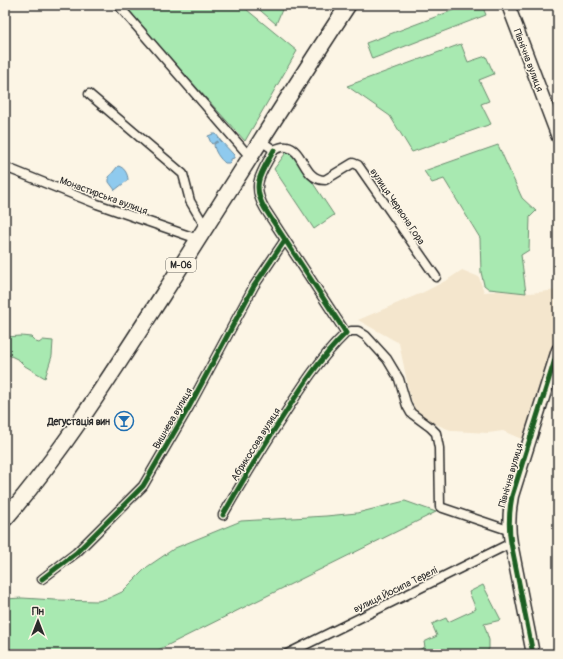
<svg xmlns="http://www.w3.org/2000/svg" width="563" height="659" font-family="Pangolin,sans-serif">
<rect width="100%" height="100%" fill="#fcf5e5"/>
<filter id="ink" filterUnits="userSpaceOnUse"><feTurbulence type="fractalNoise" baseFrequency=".025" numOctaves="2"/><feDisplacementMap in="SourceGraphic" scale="8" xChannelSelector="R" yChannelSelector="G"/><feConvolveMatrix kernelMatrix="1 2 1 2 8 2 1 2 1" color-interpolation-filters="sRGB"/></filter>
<g filter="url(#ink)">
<!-- built -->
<polygon fill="#f4e6cd" points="462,270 479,277 484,292 497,291 530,293 558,290 558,338 526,441 503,431 488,433 453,431 430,422 415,409 410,396 399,343 358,320 424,292 447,280"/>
<!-- green -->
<g fill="#a8e9b1" stroke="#6a8a6e">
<polygon points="122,5 241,5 297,51 245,141"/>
<polygon points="254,5 284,5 276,24"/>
<polygon points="467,5 482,5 486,15 372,59 366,43"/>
<polygon points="461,44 468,62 486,56 494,74 479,80 489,101 481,104 491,124 412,152 390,116 347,86"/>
<polygon points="498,145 522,198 536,211 530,217 529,250 521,255 526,293 489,289 484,285 481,272 480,238 444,179 432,183 424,171"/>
<polygon points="288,150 293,153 334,215 314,229 274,169"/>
<polygon points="21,336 31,337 36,342 39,343 43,340 53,341 52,356 45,378 25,366 19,360 5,353 5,337"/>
<polygon points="405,501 436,512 150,654 5,654 5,599 22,598 55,600 98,601 109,598 122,592 147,567 175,548 241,521 326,516 357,513"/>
<polygon points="483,585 501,620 484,624 489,640 489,649 483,654 410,654 425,647 424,642 437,636 432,624 446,618 448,622 476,609 469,592"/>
</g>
<!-- water -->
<g fill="#8fcaee" stroke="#678aa0">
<path d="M213 134H216L219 138 220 140 234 155V158L231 159V161L229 163H225C220 159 214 151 214 144L218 142V141L212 144 211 143 208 136Z"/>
<path d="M118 166C124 167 128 174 128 180L115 190 109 182V177Z"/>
</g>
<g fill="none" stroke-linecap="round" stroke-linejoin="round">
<defs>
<g id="street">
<polyline points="118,5 250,157"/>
<polyline points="89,94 183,174 190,201 206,228"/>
<path d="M261 141 274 150C278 148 283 146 287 147 304 150 303 180 325 180L353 163 358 165 436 277"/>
<polyline points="5,167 97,204 198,239"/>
<polyline points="346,333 351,331 358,331 366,336 387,359 399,379 407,406 411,413 430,427 436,433 439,448 440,507 508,530"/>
<path d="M223 515C242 482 261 450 282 418 301 388 320 358 346 333L265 209C250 184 262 172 274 150"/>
<polyline points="42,579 76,553 143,486 189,407 254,286 285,240"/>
<polyline points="287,654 511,543"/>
</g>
<g id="secondary">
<polyline points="508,5 558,137"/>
<path d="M533 654 511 543C508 526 509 512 512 496L558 350"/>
</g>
<path id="highway" d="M5 519C64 450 113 372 162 296 224 199 285 101 348 5"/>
</defs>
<!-- street casing -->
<use href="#street" stroke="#2b2b2b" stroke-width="11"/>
<!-- secondary casing -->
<use href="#secondary" stroke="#2b2b2b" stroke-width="15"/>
<!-- highway casing -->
<use href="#highway" stroke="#2b2b2b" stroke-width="18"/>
<!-- street -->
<use href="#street" stroke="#fcf5e5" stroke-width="8"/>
<!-- secondary -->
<use href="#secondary" stroke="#fcf5e5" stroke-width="12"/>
<!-- highway -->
<use href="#highway" stroke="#fcf5e5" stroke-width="15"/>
<defs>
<g id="cycleway">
<path d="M223 515C242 482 261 450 282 418 301 388 320 358 346 333L265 209C250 184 262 172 274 150"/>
<polyline points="42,579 76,553 143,486 189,407 254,286 285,240"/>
<path d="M533 654 511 543C508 526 509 512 512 496L558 350"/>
</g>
</defs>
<!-- cycleway casing -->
<use href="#cycleway" stroke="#fcf5e5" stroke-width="8"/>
<!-- cycleway -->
<use href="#cycleway" stroke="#1b5e20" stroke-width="5"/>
</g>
</g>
<!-- icons -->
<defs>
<symbol id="bar-ring" viewBox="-11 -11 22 22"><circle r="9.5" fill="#fcf5e5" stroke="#1f6fb2" stroke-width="1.5"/><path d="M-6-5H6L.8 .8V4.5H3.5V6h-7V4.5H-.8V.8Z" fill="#1f6fb2"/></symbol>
</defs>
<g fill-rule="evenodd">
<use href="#bar-ring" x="113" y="410" width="22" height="22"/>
</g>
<g text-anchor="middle" stroke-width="3" stroke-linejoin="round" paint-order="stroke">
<!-- shield labels -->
<rect fill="#fcf5e5" stroke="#6a6863" stroke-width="1" x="166" y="258" width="30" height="14" rx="3"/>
<g font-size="9" font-weight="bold" fill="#2b2b2b">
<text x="181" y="268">М-06</text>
</g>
<!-- street labels -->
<g font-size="10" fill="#2b2b2b" stroke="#fcf5e5">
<text transform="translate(529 60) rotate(69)" y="4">Північна вулиця</text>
<text transform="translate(104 195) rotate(20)" y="4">Монастирська вулиця</text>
<text transform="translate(398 206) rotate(56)" y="4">вулиця Червона Гора</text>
<text transform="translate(172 418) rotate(-60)" y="4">Вишнева вулиця</text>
<text transform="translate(255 444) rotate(-58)" y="4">Абрикосова вулиця</text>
<text transform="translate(510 475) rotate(-74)" y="4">Північна вулиця</text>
<text transform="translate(395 589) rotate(-26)" y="4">вулиця Йосипа Терелі</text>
</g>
<!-- poi labels -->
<g font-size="10" font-weight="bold" fill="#2b2b2b" stroke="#fcf5e5" text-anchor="end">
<text x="110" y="425">Дегустація вин</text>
</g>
</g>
<!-- margin -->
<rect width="563" height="659" fill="none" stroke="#fcf5e5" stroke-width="20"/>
<rect x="10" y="10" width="543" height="639" fill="none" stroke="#2b2b2b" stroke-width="1.5" filter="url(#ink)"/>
<!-- north arrow -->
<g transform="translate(38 621)" stroke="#fcf5e5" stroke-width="3" paint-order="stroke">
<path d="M0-3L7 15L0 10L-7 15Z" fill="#2b2b2b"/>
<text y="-6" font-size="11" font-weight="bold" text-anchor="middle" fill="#2b2b2b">Пн</text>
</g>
</svg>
